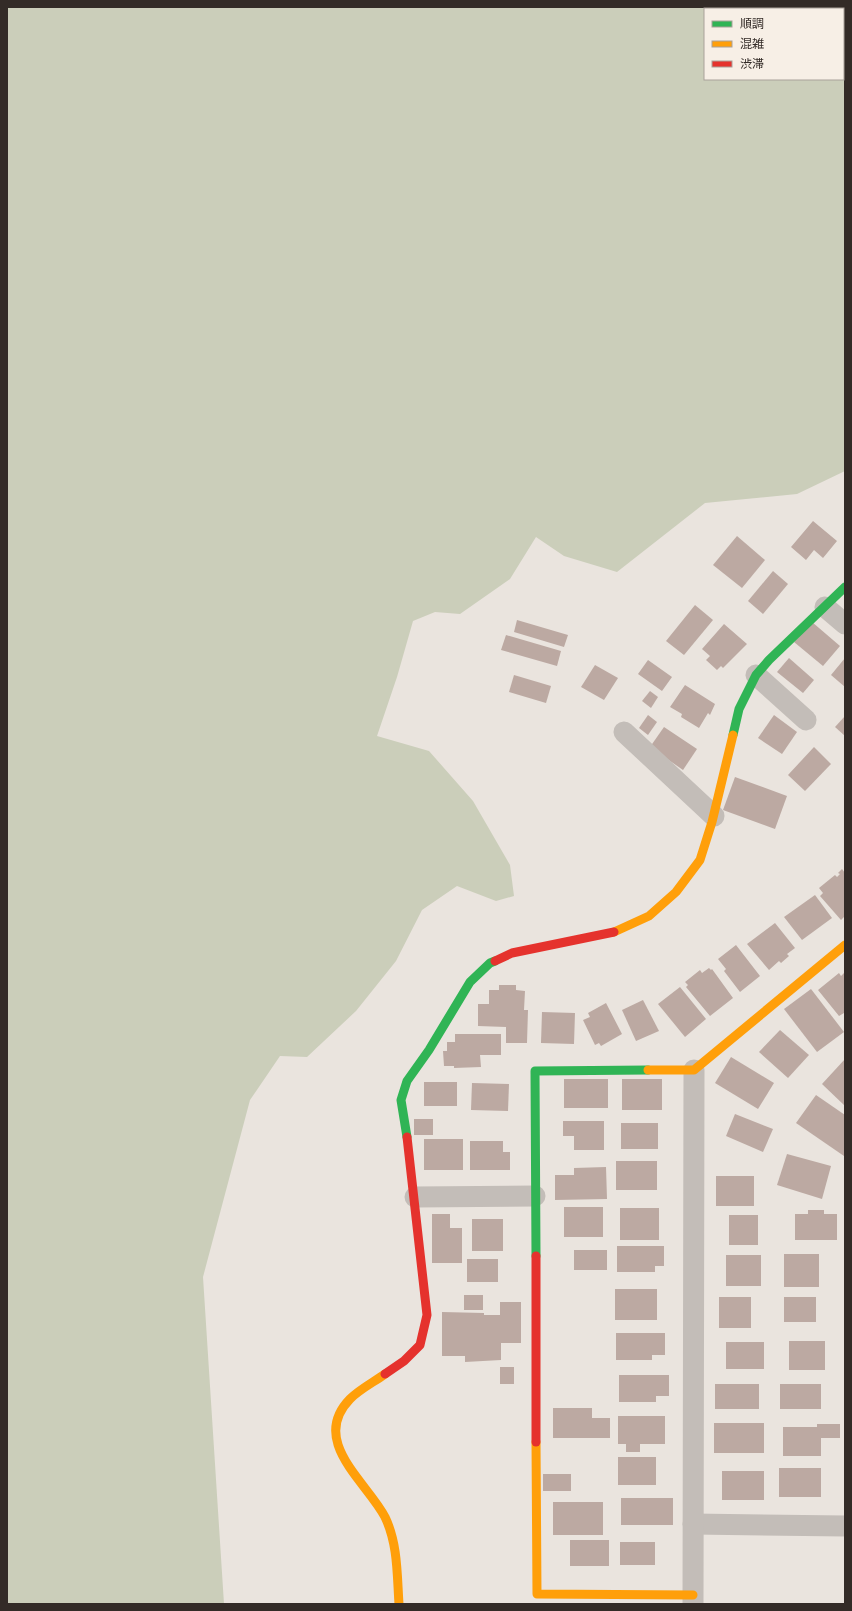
<svg xmlns="http://www.w3.org/2000/svg" width="852" height="1611" font-family="Mulish,'Noto Sans JP',sans-serif">
<rect width="100%" height="100%" fill="#eae4de"/>
<!-- green -->
<path fill="#cbceba" fill-rule="evenodd" d="M7 7H845V471L797 494 705 503 617 572 564 556 536 537 510 579 460 614 435 612 413 621 397 677 377 736 429 751 473 801 510 865 514 896 496 901 457 886 422 910 396 961 356 1011 307 1057 280 1056 250 1100 203 1277 224 1604H7ZM705 9H843V79H705Z"/>
<!-- building -->
<g fill="#bca9a2">
<polygon points="813,521 837,541 823,558 814,550 806,560 791,547"/>
<polygon points="737,536 765,560 742,588 713,565"/>
<polygon points="773,571 788,584 763,614 748,601"/>
<polygon points="695,605 713,620 684,655 666,641"/>
<polygon points="517,620 568,635 564,647 514,632"/>
<polygon points="812,622 840,646 823,666 794,642"/>
<polygon points="724,624 747,644 723,668 721,666 717,670 706,660 710,656 702,649"/>
<polygon points="506,635 561,651 557,666 501,650"/>
<polygon points="789,658 814,680 803,693 777,672"/>
<polygon points="845,658 845,687 831,675"/>
<polygon points="648,660 672,677 662,691 638,674"/>
<polygon points="595,665 618,678 604,700 581,687"/>
<polygon points="514,675 551,686 546,703 509,692"/>
<polygon points="685,685 715,704 710,715 708,713 699,728 681,717 682,714 670,707"/>
<polygon points="650,691 658,697 651,708 642,701"/>
<polygon points="648,715 657,722 648,735 639,728"/>
<polygon points="774,715 797,732 782,754 758,738"/>
<polygon points="845,716 845,736 835,727"/>
<polygon points="664,727 697,749 683,770 650,747"/>
<polygon points="814,747 831,764 805,791 788,775"/>
<polygon points="735,777 787,796 775,829 723,810"/>
<polygon points="842,869 845,873 845,916 841,920 820,896 823,893 819,888 835,875 837,877 840,874 838,873"/>
<polygon points="815,895 832,918 802,940 784,917"/>
<polygon points="775,923 795,948 787,954 789,956 781,963 779,961 769,970 747,944"/>
<polygon points="736,945 760,976 740,992 724,971 726,969 718,959"/>
<polygon points="709,968 711,970 712,969 733,998 710,1016 686,987 688,985 685,982 700,970 702,973"/>
<polygon points="839,973 841,976 844,973 845,975 845,1014 844,1013 839,1016 818,990"/>
<polygon points="499,985 516,985 516,990 525,991 524,1010 528,1010 527,1043 506,1043 506,1027 478,1026 478,1004 489,1004 489,990 499,990"/>
<polygon points="680,987 706,1019 685,1037 658,1004"/>
<polygon points="811,989 844,1032 817,1052 784,1009"/>
<polygon points="643,1000 659,1031 636,1041 622,1010"/>
<polygon points="606,1003 622,1034 601,1046 599,1043 595,1045 583,1020 590,1017 588,1013"/>
<polygon points="542,1012 575,1013 574,1044 541,1043"/>
<polygon points="780,1030 809,1055 788,1078 759,1052"/>
<polygon points="455,1034 501,1034 501,1055 480,1055 481,1067 454,1068 454,1066 444,1066 443,1051 447,1051 447,1042 455,1042"/>
<polygon points="731,1057 774,1083 758,1109 715,1083"/>
<polygon points="845,1059 845,1106 822,1084"/>
<rect x="564" y="1079" width="44" height="29"/>
<rect x="622" y="1079" width="40" height="31"/>
<rect x="424" y="1082" width="33" height="24"/>
<polygon points="472,1083 509,1084 508,1111 471,1110"/>
<polygon points="816,1095 845,1115 844,1156 796,1123"/>
<polygon points="735,1114 773,1129 763,1152 726,1136"/>
<rect x="414" y="1119" width="19" height="16"/>
<polygon points="563,1121 604,1121 604,1150 574,1150 574,1136 563,1136"/>
<rect x="621" y="1123" width="37" height="26"/>
<rect x="424" y="1139" width="39" height="31"/>
<polygon points="470,1141 503,1141 503,1152 510,1152 510,1170 470,1170"/>
<polygon points="787,1154 831,1166 822,1199 777,1185"/>
<rect x="616" y="1161" width="41" height="29"/>
<polygon points="606,1167 607,1199 555,1200 555,1175 574,1175 574,1168"/>
<rect x="716" y="1176" width="38" height="30"/>
<rect x="564" y="1207" width="39" height="30"/>
<rect x="620" y="1208" width="39" height="32"/>
<polygon points="808,1210 824,1210 824,1214 837,1214 837,1240 795,1240 795,1214 808,1214"/>
<polygon points="432,1214 450,1214 450,1228 462,1228 462,1263 432,1263"/>
<rect x="729" y="1215" width="29" height="30"/>
<rect x="472" y="1219" width="31" height="32"/>
<polygon points="617,1246 664,1246 664,1266 655,1266 655,1272 617,1272"/>
<rect x="574" y="1250" width="33" height="20"/>
<rect x="784" y="1254" width="35" height="33"/>
<rect x="726" y="1255" width="35" height="31"/>
<rect x="467" y="1259" width="31" height="23"/>
<rect x="615" y="1289" width="42" height="31"/>
<rect x="464" y="1295" width="19" height="15"/>
<rect x="719" y="1297" width="32" height="31"/>
<rect x="784" y="1297" width="32" height="25"/>
<polygon points="500,1302 521,1302 521,1343 501,1343 501,1360 465,1362 465,1356 442,1356 442,1312 484,1313 484,1315 500,1315"/>
<polygon points="616,1333 665,1333 665,1355 652,1355 652,1360 616,1360"/>
<rect x="789" y="1341" width="36" height="29"/>
<rect x="726" y="1342" width="38" height="27"/>
<rect x="500" y="1367" width="14" height="17"/>
<polygon points="619,1375 669,1375 669,1396 656,1396 656,1402 619,1402"/>
<rect x="715" y="1384" width="44" height="25"/>
<rect x="780" y="1384" width="41" height="25"/>
<polygon points="553,1408 592,1408 592,1418 610,1418 610,1438 553,1438"/>
<polygon points="618,1416 665,1416 665,1444 640,1444 640,1452 626,1452 626,1444 618,1444"/>
<rect x="714" y="1423" width="50" height="30"/>
<polygon points="817,1424 840,1424 840,1438 821,1438 821,1456 783,1456 783,1427 817,1427"/>
<rect x="618" y="1457" width="38" height="28"/>
<rect x="779" y="1468" width="42" height="29"/>
<rect x="722" y="1471" width="42" height="29"/>
<rect x="543" y="1474" width="28" height="17"/>
<rect x="621" y="1498" width="52" height="27"/>
<rect x="553" y="1502" width="50" height="33"/>
<rect x="570" y="1540" width="39" height="26"/>
<rect x="620" y="1542" width="35" height="23"/>
</g>
<g fill="none" stroke-linecap="round" stroke-linejoin="round">
<!-- street -->
<g stroke="#c3bdb8" stroke-width="21">
<polyline points="825,607 845,624"/>
<polyline points="756,675 806,720"/>
<polyline points="624,732 714,816"/>
<polyline points="415,1197 535,1196"/>
<polyline points="693,1524 845,1526"/>
<polyline points="693,1604 694,1070"/>
</g>
<!-- fast -->
<g stroke="#30b455" stroke-width="9">
<polyline points="733,735 739,709 756,675 769,660 845,587"/>
<polyline points="407,1137 401,1100 407,1081 429,1050 470,982 490,963 495,961"/>
<polyline points="536,1256 535,1071 648,1070"/>
</g>
<!-- slow -->
<g stroke="#ff9f0a" stroke-width="9">
<polyline points="614,932 649,916 676,892 700,860 712,822 733,735"/>
<polyline points="648,1070 694,1070 845,945"/>
<path d="M385 1374C374 1382 360 1389 350 1399 309 1441 367 1482 385 1517 398 1544 397 1575 399 1604"/>
<polyline points="536,1442 537,1594 693,1595"/>
</g>
<!-- jam -->
<g stroke="#e5322d" stroke-width="9">
<polyline points="495,961 512,953 614,932"/>
<polyline points="536,1256 536,1442"/>
<polyline points="385,1374 404,1361 420,1345 427,1315 407,1137"/>
</g>
</g>
<!-- border -->
<rect width="852" height="1611" fill="none" stroke="#332b27" stroke-width="16"/>
<!-- legend -->
<rect x="704" y="8" width="140" height="72" fill="#f7efe6" stroke="#a9a19a"/>
<rect x="712" y="21" width="20" height="6" fill="#30b455" stroke="#a9a19a"/>
<text x="740" y="28" font-size="12" fill="#332b27">順調</text>
<rect x="712" y="41" width="20" height="6" fill="#ff9f0a" stroke="#a9a19a"/>
<text x="740" y="48" font-size="12" fill="#332b27">混雑</text>
<rect x="712" y="61" width="20" height="6" fill="#e5322d" stroke="#a9a19a"/>
<text x="740" y="68" font-size="12" fill="#332b27">渋滞</text>
</svg>
